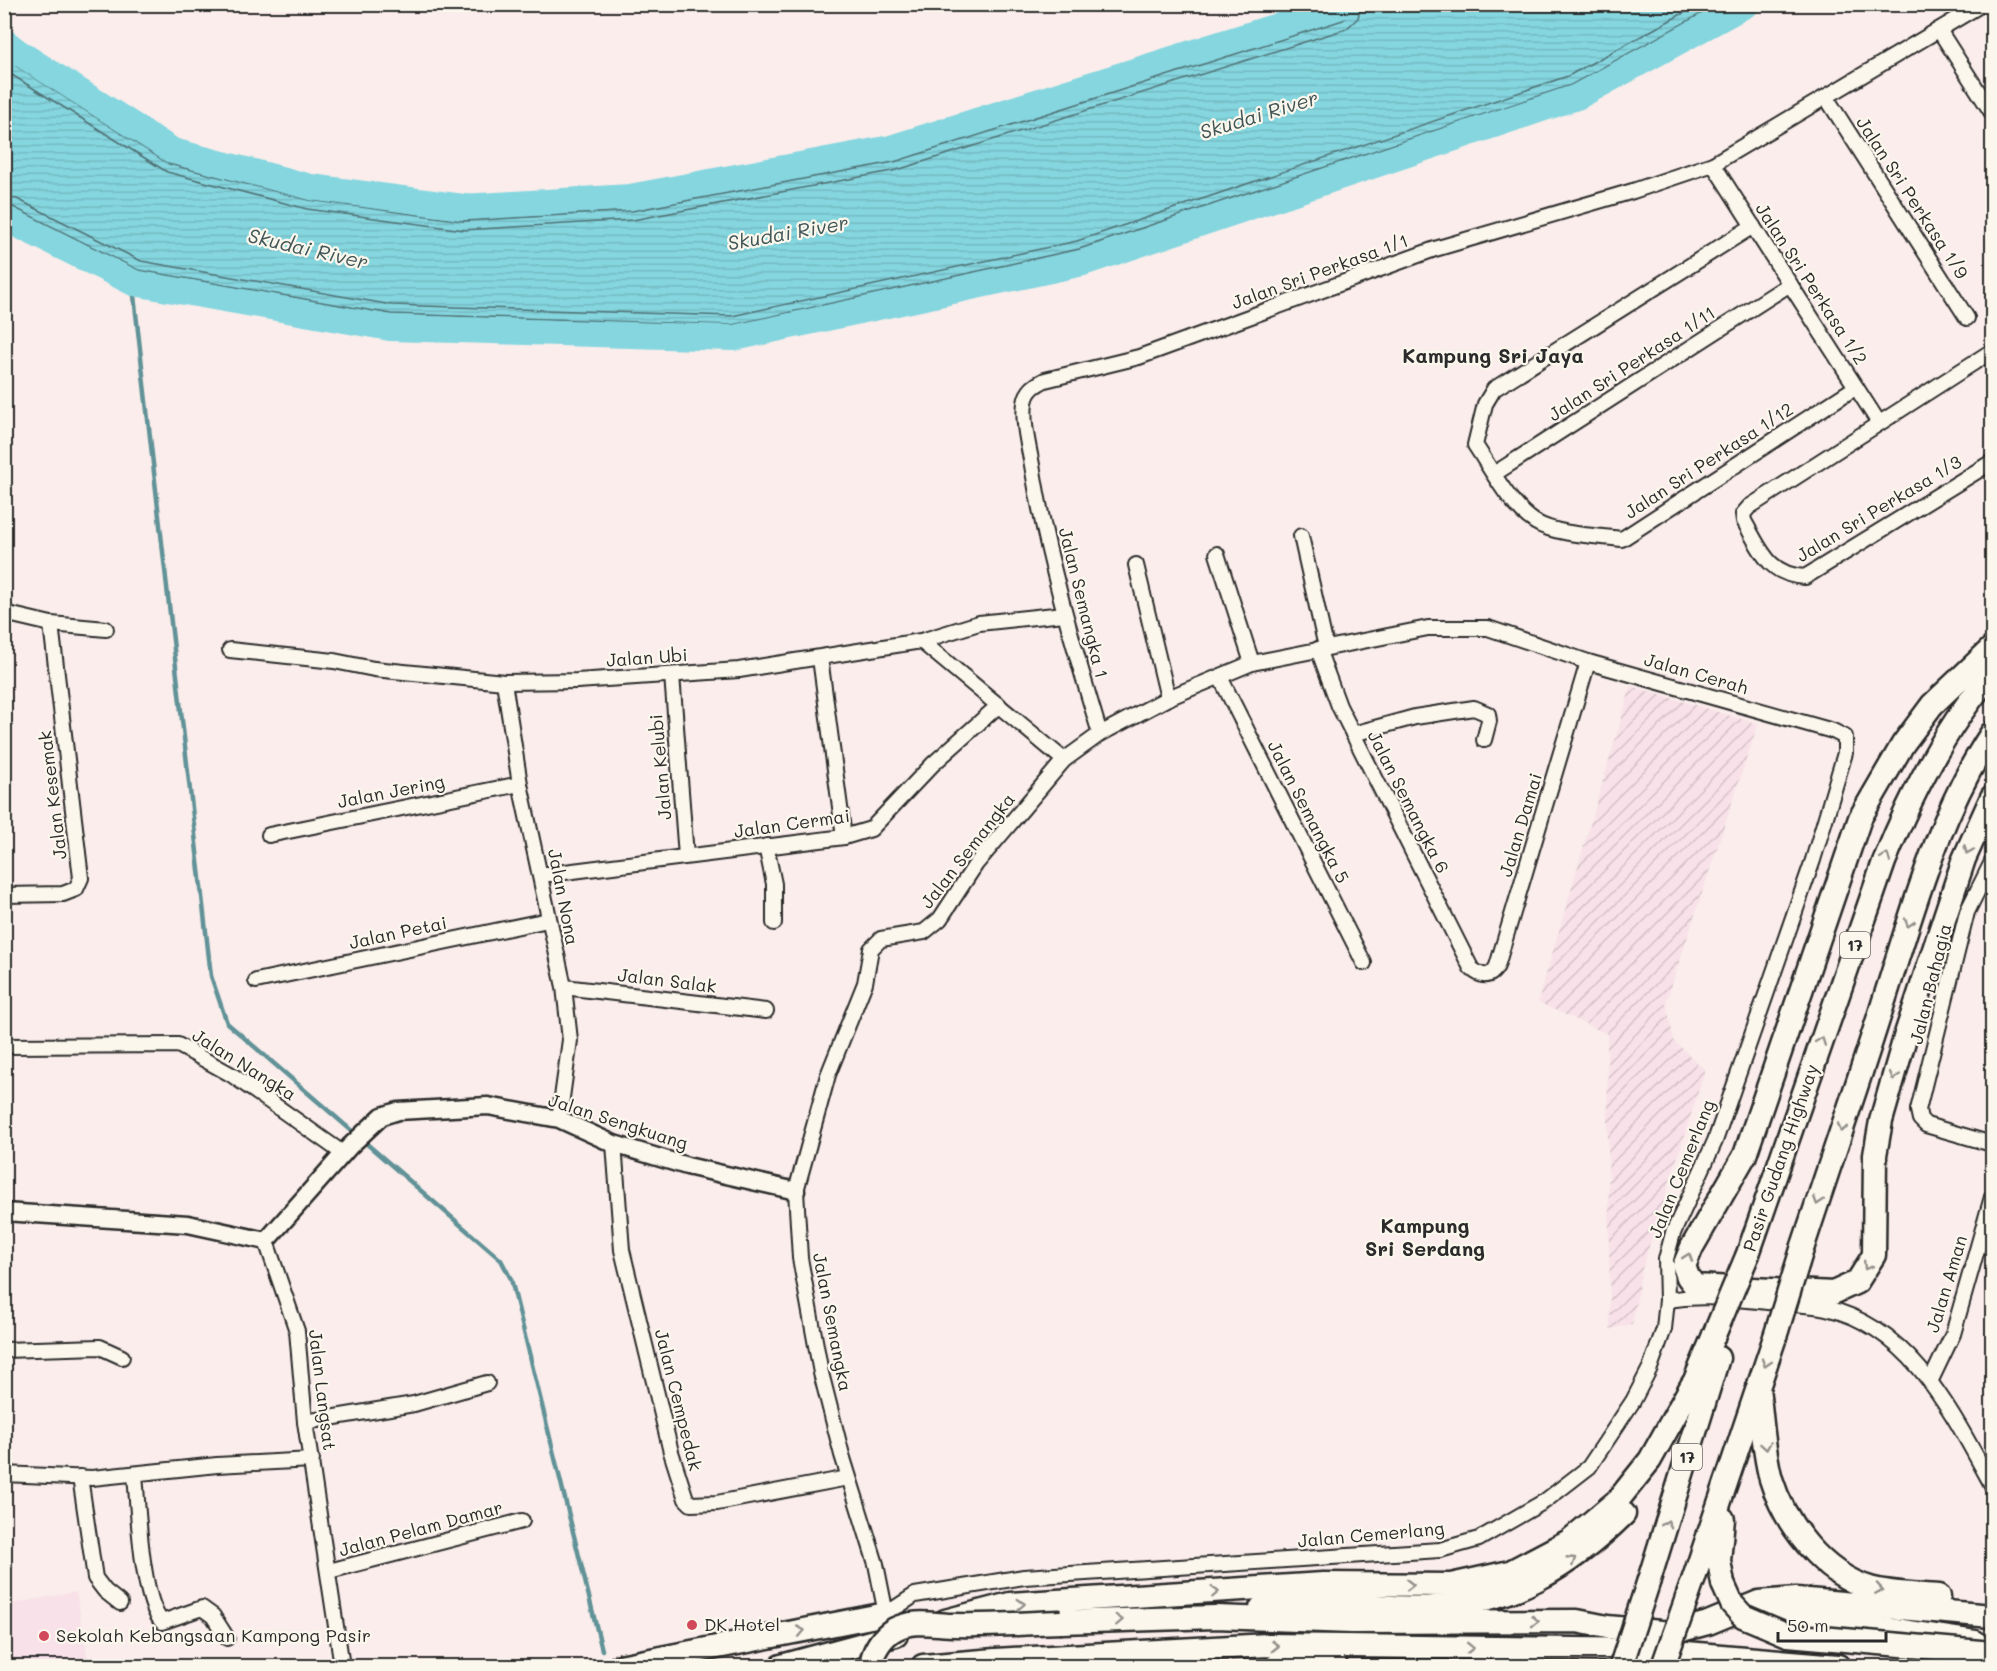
<svg xmlns="http://www.w3.org/2000/svg" width="1997" height="1671" font-family="Mali,sans-serif">
<defs>
<pattern id="industrial-furrows" width="10" height="10" patternUnits="userSpaceOnUse" patternTransform="scale(1.5)"><rect width="10" height="10" fill="#f8e1e9"/><path d="M-1 1l2-2M0 10L10 0M9 11l2-2" fill="none" stroke="#d5c1c8"/></pattern>
<pattern id="water-rules" width="6" height="5" patternUnits="userSpaceOnUse" patternTransform="scale(1.5)"><rect width="6" height="5" fill="#85d6df"/><path d="M0 2.5h6" fill="none" stroke="#73b8c0"/></pattern>
</defs>
<rect width="100%" height="100%" fill="#faedeb"/>
<filter id="ink" filterUnits="userSpaceOnUse"><feTurbulence type="fractalNoise" baseFrequency=".0167" numOctaves="2"/><feDisplacementMap in="SourceGraphic" scale="12" xChannelSelector="R" yChannelSelector="G"/><feConvolveMatrix kernelMatrix="1 2 1 2 8 2 1 2 1" color-interpolation-filters="sRGB"/></filter>
<g filter="url(#ink)">
<!-- built -->
<polygon fill="#f8e1e9" points="76,1592 89,1666 5,1666 5,1605"/>
<!-- industrial -->
<polygon fill="url(#industrial-furrows)" points="1631,686 1758,724 1666,1002 1674,1041 1705,1070 1642,1269 1632,1324 1610,1329 1607,1034 1538,1002"/>
<!-- water -->
<polygon fill="url(#water-rules)" stroke="#619297" stroke-width="1.5" points="1347,5 1747,5 1577,97 1083,263 734,338 390,328 134,283 5,218 5,41 18,52 173,151 311,187 463,207 630,197 891,148"/>
<g fill="none" stroke-linecap="round" stroke-linejoin="round">
<!-- shore -->
<g stroke="#4f6f73" stroke-width="1.5">
<polyline points="4,49 172,157 310,193 463,213 631,203 893,154 1340,13 1345,4"/>
<polyline points="4,58 169,164 309,200 464,221 632,211 894,162 1343,20 1350,14 1352,4"/>
<polyline points="4,70 167,172 307,209 464,230 633,220 897,170 1346,29 1358,18 1361,4"/>
<polyline points="4,197 17,199 141,261 392,305 732,316 1077,241 1568,76 1700,4"/>
<polyline points="4,206 13,207 138,270 391,314 732,325 1079,249 1571,85 1719,4"/>
<polyline points="4,213 136,277 391,322 733,332 1081,257 1574,92 1734,4"/>
</g>
<!-- stream -->
<polyline stroke="#619297" stroke-width="4.5" points="132,278 211,976 227,1023 501,1260 511,1279 602,1650"/>
<!-- river -->
<g stroke="#85d6df" stroke-width="26">
<polyline points="4,41 18,52 173,151 311,187 463,207 630,197 891,148 1347,4"/>
<polyline points="4,218 134,283 390,328 734,338 1083,263 1577,97 1747,4"/>
</g>
<defs>
<g id="minor">
<polyline points="1939,30 1992,113"/>
<polyline points="1826,97 1967,318"/>
<polyline points="1713,164 1879,423"/>
<path d="M1753 226 1494 389 1485 404 1475 445C1492 470 1509 505 1535 522 1556 535 1598 536 1622 539L1856 387"/>
<path d="M1992 351 1749 507 1743 514 1744 521C1761 550 1768 575 1805 577L1992 462"/>
<polyline points="1494,474 1790,284"/>
<polyline points="1301,536 1326,647"/>
<polyline points="1217,554 1252,663"/>
<polyline points="1136,565 1168,698"/>
<polyline points="4,613 51,624 106,629"/>
<polygon points="1428,628 1488,628 1588,662 1833,731 1845,737 1845,753 1813,860 1715,1141 1673,1233 1666,1259 1667,1300 1664,1329 1650,1368 1633,1401 1589,1467 1545,1501 1479,1539 1440,1550 1024,1577 915,1595 886,1614 876,1564 842,1455 821,1373 800,1258 796,1191 828,1075 865,983 871,949 881,939 924,932 940,919 976,864 1064,760 1100,734 1168,698 1252,663"/>
<polyline points="921,641 1064,760"/>
<path d="M1318 649 1339 706 1471 968C1481 977 1490 979 1497 966L1588 662"/>
<polyline points="230,650 334,661 374,669 504,682 577,681 739,670 921,641 979,623 1064,614"/>
<polyline points="820,658 844,837"/>
<polyline points="672,675 686,856"/>
<polyline points="1220,677 1364,963"/>
<polyline points="504,682 520,784 564,987 570,1040 559,1119"/>
<path d="M1100 734C1074 647 1048 561 1033 471 1030 451 1022 424 1025 403 1027 390 1035 385 1045 380L1139 357 1435 249 1633 191 1713 164 1982 4"/>
<polyline points="1353,734 1415,717 1474,708 1488,714 1489,721 1484,740"/>
<polyline points="269,835 520,784"/>
<polyline points="766,846 774,884 774,923"/>
<polyline points="1992,862 1967,912 1918,1110 1920,1119 1926,1125 1992,1144"/>
<polyline points="541,875 844,837 871,829 933,764 999,705"/>
<polyline points="4,895 63,894 76,889 81,878 51,624"/>
<polyline points="256,981 548,920"/>
<polyline points="564,987 766,1011"/>
<polyline points="4,1046 178,1045 232,1075 344,1154"/>
<polyline points="614,1144 622,1250 671,1452 686,1499 691,1504 717,1503 848,1478"/>
<polyline points="266,1241 297,1331 305,1422 342,1666"/>
<path d="M1667 1300C1703 1294 1731 1299 1767 1302 1786 1304 1807 1304 1826 1308 1913 1328 1953 1415 1992 1485"/>
<polyline points="4,1350 100,1347 122,1357"/>
<polyline points="1931,1380 1953,1334 1992,1197"/>
<polyline points="305,1422 414,1404 487,1383"/>
<polyline points="4,1474 92,1478 217,1465 312,1460"/>
<path d="M135 1474C138 1507 141 1599 162 1622L202 1608 213 1616 227 1638"/>
<polyline points="80,1477 95,1578 105,1591 120,1603"/>
<polyline points="329,1571 522,1521"/>
</g>
<polyline id="tertiary" points="4,1212 188,1224 266,1241 350,1146 382,1116 398,1111 488,1106 559,1119 614,1144 687,1166 796,1191"/>
<g id="trunk">
<polyline points="1992,648 1932,705 1903,744 1860,818 1745,1155 1692,1247 1684,1266 1688,1277 1695,1286 1833,1293 1857,1282 1874,1255 1875,1155 1881,1121 1906,1034 1964,859 1992,797"/>
<path d="M1803 1246C1829 1166 1857 1087 1882 1007 1912 914 1938 814 1992 733"/>
<path d="M1748 1254 1884 862C1911 795 1945 727 1992 673"/>
<path d="M1758 1388C1762 1417 1763 1450 1771 1479 1785 1525 1823 1574 1870 1588 1892 1594 1917 1594 1939 1596"/>
<polyline points="1688,1397 1714,1335"/>
<polyline points="1694,1578 1775,1337"/>
<polyline points="1649,1580 1718,1358"/>
<polyline points="1723,1584 1719,1561 1723,1519"/>
<path d="M1261 1608C1278 1607 1294 1604 1311 1604 1352 1602 1394 1610 1435 1607 1513 1602 1569 1568 1624 1514"/>
<polyline points="1764,1617 1789,1614 1975,1642"/>
<polyline points="945,1621 1010,1604 1323,1584 1451,1585 1510,1572 1569,1541 1618,1500 1650,1460 1692,1385"/>
<polyline points="1061,1622 1215,1617 1351,1622 1577,1621 1607,1627 1671,1633 1708,1623 1759,1602 1796,1599 1992,1616"/>
<polyline points="620,1666 886,1614"/>
<polyline points="781,1666 896,1635"/>
<polyline points="923,1666 995,1660 1268,1645 1651,1650 1838,1666"/>
<polyline points="1276,1666 1336,1666"/>
</g>
</defs>
<!-- minor casing -->
<use href="#minor" stroke="#2b2b2b" stroke-width="18"/>
<!-- tertiary casing -->
<use href="#tertiary" stroke="#2b2b2b" stroke-width="21"/>
<!-- trunk casing -->
<use href="#trunk" stroke="#2b2b2b" stroke-width="27"/>
<!-- minor -->
<use href="#minor" stroke="#fbf7ec" stroke-width="14"/>
<!-- tertiary -->
<use href="#tertiary" stroke="#fbf7ec" stroke-width="16"/>
<!-- trunk -->
<use href="#trunk" stroke="#fbf7ec" stroke-width="22"/>
<defs>
<g id="trunk-bridge">
<polyline points="1714,1335 1748,1254"/>
<polyline points="1775,1337 1803,1246"/>
<polyline points="1723,1584 1732,1604 1743,1616 1788,1635 1992,1653"/>
<path d="M871 1666C872 1652 882 1636 895 1629 914 1619 935 1625 955 1625 990 1626 1026 1623 1061 1622"/>
<polyline points="1621,1666 1649,1580"/>
<polyline points="1663,1666 1694,1578"/>
</g>
</defs>
<!-- trunk-bridge casing -->
<use href="#trunk-bridge" stroke="#2b2b2b" stroke-width="27" stroke-linecap="butt"/>
<!-- trunk-bridge -->
<use href="#trunk-bridge" stroke="#fbf7ec" stroke-width="22"/>
</g>
<!-- one-way arrows -->
<defs><path id="oneway-chevron" d="M-2-3.5L2.5 0L-2 3.5" fill="none" stroke-width="1.6" stroke-linecap="round" stroke-linejoin="round" transform="scale(1.5)"/></defs>
<g stroke="#93918c">
<use href="#oneway-chevron" transform="translate(1968 850) rotate(114)"/>
<use href="#oneway-chevron" transform="translate(1886 857) rotate(-69)"/>
<use href="#oneway-chevron" transform="translate(1909 923) rotate(108)"/>
<use href="#oneway-chevron" transform="translate(1821 1041) rotate(-70)"/>
<use href="#oneway-chevron" transform="translate(1894 1076) rotate(106)"/>
<use href="#oneway-chevron" transform="translate(1842 1128) rotate(109)"/>
<use href="#oneway-chevron" transform="translate(1818 1201) rotate(108)"/>
<use href="#oneway-chevron" transform="translate(1688 1257) rotate(-71)"/>
<use href="#oneway-chevron" transform="translate(1867 1266) rotate(122)"/>
<use href="#oneway-chevron" transform="translate(1766 1363) rotate(108)"/>
<use href="#oneway-chevron" transform="translate(1766 1446) rotate(81)"/>
<use href="#oneway-chevron" transform="translate(1667 1524) rotate(-73)"/>
<use href="#oneway-chevron" transform="translate(1572 1560) rotate(-33)"/>
<use href="#oneway-chevron" transform="translate(1410 1585)"/>
<use href="#oneway-chevron" transform="translate(1879 1589) rotate(9)"/>
<use href="#oneway-chevron" transform="translate(1215 1592) rotate(-3)"/>
<use href="#oneway-chevron" transform="translate(1021 1604) rotate(-3)"/>
<use href="#oneway-chevron" transform="translate(1119 1620) rotate(-2)"/>
<use href="#oneway-chevron" transform="translate(1535 1621) rotate(1)"/>
<use href="#oneway-chevron" transform="translate(801 1631) rotate(-11)"/>
<use href="#oneway-chevron" transform="translate(1275 1646)"/>
<use href="#oneway-chevron" transform="translate(1470 1648) rotate(1)"/>
</g>
</g>
<!-- markers -->
<g fill="#d1495b" stroke="#fbf7ec" stroke-width="2">
<circle cx="692" cy="1625" r="6"/>
<circle cx="44" cy="1636" r="6"/>
</g>
<g text-anchor="middle" stroke-width="4.5" stroke-linejoin="round" paint-order="stroke">
<!-- shield labels -->
<g fill="#fbf7ec" stroke="#696865" stroke-width="1.5">
<rect x="1840" y="932" width="30" height="26" rx="4.5"/>
<rect x="1672" y="1444" width="30" height="26" rx="4.5"/>
</g>
<g font-size="16" font-weight="bold" fill="#2b2b2b">
<text x="1855" y="951">17</text>
<text x="1687" y="1463">17</text>
</g>
<!-- street labels -->
<g font-size="18" fill="#2b2b2b" stroke="#fbf7ec">
<text transform="translate(1912 198) rotate(57)" y="6">Jalan Sri Perkasa 1/9</text>
<text transform="translate(1320 272) rotate(-20)" y="6">Jalan Sri Perkasa 1/1</text>
<text transform="translate(1811 284) rotate(57)" y="6">Jalan Sri Perkasa 1/2</text>
<text transform="translate(1632 364) rotate(-33)" y="6">Jalan Sri Perkasa 1/11</text>
<text transform="translate(1709 461) rotate(-33)" y="6">Jalan Sri Perkasa 1/12</text>
<text transform="translate(1879 509) rotate(-31)" y="6">Jalan Sri Perkasa 1/3</text>
<text transform="translate(1083 603) rotate(76)" y="6">Jalan Semangka 1</text>
<text transform="translate(647 658) rotate(-4)" y="6">Jalan Ubi</text>
<text transform="translate(1696 674) rotate(16)" y="6">Jalan Cerah</text>
<text transform="translate(661 767) rotate(-95)" y="6">Jalan Kelubi</text>
<text transform="translate(391 792) rotate(-11)" y="6">Jalan Jering</text>
<text transform="translate(53 795) rotate(-97)" y="6">Jalan Kesemak</text>
<text transform="translate(1408 802) rotate(63)" y="6">Jalan Semangka 6</text>
<text transform="translate(1308 812) rotate(63)" y="6">Jalan Semangka 5</text>
<text transform="translate(792 824) rotate(-8)" y="6">Jalan Cermai</text>
<text transform="translate(1521 825) rotate(-73)" y="6">Jalan Damai</text>
<text transform="translate(968 851) rotate(-52)" y="6">Jalan Semangka</text>
<text transform="translate(563 897) rotate(79)" y="6">Jalan Nona</text>
<text transform="translate(398 933) rotate(-12)" y="6">Jalan Petai</text>
<text transform="translate(667 981) rotate(7)" y="6">Jalan Salak</text>
<text transform="translate(1931 984) rotate(-76)" y="6">Jalan Bahagia</text>
<text transform="translate(244 1065) rotate(32)" y="6">Jalan Nangka</text>
<text transform="translate(618 1122) rotate(18)" y="6">Jalan Sengkuang</text>
<text transform="translate(1781 1158) rotate(-71)" y="6">Pasir Gudang Highway</text>
<text transform="translate(1682 1169) rotate(-68)" y="6">Jalan Cemerlang</text>
<text transform="translate(1947 1284) rotate(-73)" y="6">Jalan Aman</text>
<text transform="translate(832 1322) rotate(79)" y="6">Jalan Semangka</text>
<text transform="translate(322 1390) rotate(83)" y="6">Jalan Langsat</text>
<text transform="translate(678 1400) rotate(76)" y="6">Jalan Cempedak</text>
<text transform="translate(421 1529) rotate(-15)" y="6">Jalan Pelam Damar</text>
<text transform="translate(1371 1535) rotate(-5)" y="6">Jalan Cemerlang</text>
</g>
<!-- poi labels -->
<g font-size="18" fill="#2b2b2b" stroke="#fbf7ec" text-anchor="start">
<text x="704" y="1631">DK Hotel</text>
<text x="56" y="1642">Sekolah Kebangsaan Kampong Pasir</text>
</g>
<!-- water labels -->
<g font-size="20" font-style="italic" fill="#425658" stroke="#fbf7ec">
<text transform="translate(1259 115) rotate(-17)" y="7">Skudai River</text>
<text transform="translate(788 233) rotate(-10)" y="7">Skudai River</text>
<text transform="translate(308 249) rotate(13)" y="7">Skudai River</text>
</g>
<!-- neighbourhood labels -->
<g font-size="20" font-weight="bold" fill="#2b2b2b" stroke="#fbf7ec">
<text x="1493" y="363">Kampung Sri Jaya</text>
<text x="1425" y="1233">Kampung<tspan x="1425" dy="23">Sri Serdang</tspan></text>
</g>
</g>
<!-- margin -->
<rect width="1997" height="1671" fill="none" stroke="#fbf7ec" stroke-width="24"/>
<rect x="12" y="12" width="1973" height="1647" fill="none" stroke="#2b2b2b" stroke-width="2" filter="url(#ink)"/>
<!-- scale -->
<path d="M1778 1632v9h108v-9" fill="none" stroke="#2b2b2b" stroke-width="3"/>
<text x="1787" y="1632" font-size="18" fill="#2b2b2b" stroke="#fbf7ec" stroke-width="4.5" paint-order="stroke">50 m</text>
</svg>
